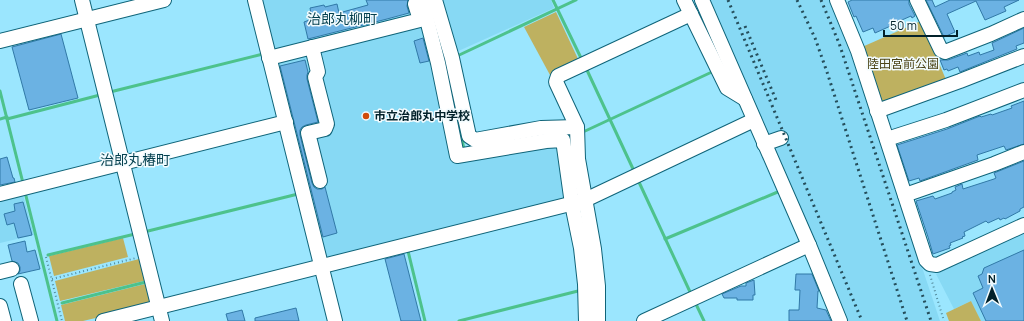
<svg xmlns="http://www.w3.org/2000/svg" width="1024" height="321" font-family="Manrope,'Noto Sans JP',sans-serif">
<rect width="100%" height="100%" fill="#9be6fe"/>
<!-- built -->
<g fill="#87d9f4">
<polygon points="258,0 418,0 441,4 442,0 551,0 554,8 434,62 454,160 560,144 567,194 563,202 328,261 322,257"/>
<polygon points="708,0 829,0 849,49 940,321 848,321"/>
<polygon points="22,191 34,235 0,243 0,197"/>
<polygon points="1024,232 1024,321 981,321 971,301 954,309 936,274"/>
</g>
<!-- green -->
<g fill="#beb160">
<polygon points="556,12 579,61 550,75 524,27"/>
<polygon points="921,21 947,82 887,102 881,101 862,47"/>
<polygon points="123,238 128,257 54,276 49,256"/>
<polygon points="139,259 143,262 148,280 60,301 55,281"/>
<polygon points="149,283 153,299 150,305 83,321 65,321 61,305"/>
<polygon points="971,301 981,321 949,321 946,313"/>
</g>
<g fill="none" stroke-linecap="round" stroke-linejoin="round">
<!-- stream -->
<g stroke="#4dc28c" stroke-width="3">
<polyline points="553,0 582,60"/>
<polyline points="444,54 464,149 465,149"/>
<polyline points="455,57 576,0"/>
<polyline points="586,68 634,171"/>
<polyline points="0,91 23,183"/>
<polyline points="110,92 263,54"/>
<polyline points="0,119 7,117"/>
<polyline points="7,119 100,95"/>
<polyline points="583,132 714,71"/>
<polyline points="564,135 569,135 570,141"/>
<polyline points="638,180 691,294"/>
<polyline points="25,192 57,321"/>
<polyline points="144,232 298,194"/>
<polyline points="665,239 780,191"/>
<polyline points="408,251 425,321"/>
<polyline points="48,255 135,234"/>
<polyline points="695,302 704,321"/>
<polyline points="62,303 146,282"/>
<polyline points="459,321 578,291"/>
</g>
</g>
<!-- building -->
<g fill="#6bb2e3" stroke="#3179a7">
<polygon points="366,0 408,0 407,6 409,13 387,19 308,39 304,22 312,19 310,8 324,5 325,7 337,4 339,13 368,5"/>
<polygon points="852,0 909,0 909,4 915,16 912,18 911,16 895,23 895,24 875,33 873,28 863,32 856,16 854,17 848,2"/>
<polygon points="926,0 932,0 935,7 950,0 1019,0 1004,7 1006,11 985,20 976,1 947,14 955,32 944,37"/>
<polygon points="1024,28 1024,43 1016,46 1017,49 960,72 958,67 948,71 947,69 944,70 940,60 948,60 967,53 968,56 979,52 980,55 994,50 992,43"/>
<polygon points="61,34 78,98 29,110 12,47"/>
<polygon points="423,38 429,61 420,63 414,41"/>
<polygon points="305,60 308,72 307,75 307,79 318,122 306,125 302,127 300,130 300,135 312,183 314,187 317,189 322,189 325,187 337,233 323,237 280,66"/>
<polygon points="1024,101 1024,144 1006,150 1004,146 977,155 978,160 920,181 919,178 909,181 897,145 947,129 980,116 981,117 991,114 992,115 1012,108 1011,106"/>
<polygon points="7,157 13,178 14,178 15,182 0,185 0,159"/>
<polygon points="1024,161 1024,207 1020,209 1020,211 1005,219 1004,218 1000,220 999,218 988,223 986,221 964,232 965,236 962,237 963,238 950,243 951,245 949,246 950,248 933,254 928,237 916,201 933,196 935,199 952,193 952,192 956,190 955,187 962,184 963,189 994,179 996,178 994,173"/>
<polygon points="23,202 32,235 18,238 14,223 7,225 4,214 15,211 14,204"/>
<polygon points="25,241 27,252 35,250 40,269 18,274 20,271 20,267 18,263 12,261 8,245"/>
<polygon points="1024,250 1024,321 986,321 973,293 983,288 978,276 982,274 984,268"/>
<polygon points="404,254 421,321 401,321 385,259"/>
<polygon points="796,274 812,274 819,291 818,291 817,308 826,310 831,321 789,321 789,310 799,310 800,290 795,290 795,289"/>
<polygon points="754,280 755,295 753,295 753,300 737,300 737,298 724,298 722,294 741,286 746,286 746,283"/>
<polygon points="296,308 299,321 255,321 255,318"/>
<polygon points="242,310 245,321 228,321 226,314"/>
</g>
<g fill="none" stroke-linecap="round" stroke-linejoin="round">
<defs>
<g id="minor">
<polyline points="82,0 162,321"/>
<polyline points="255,0 335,321"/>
<polyline points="422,0 438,63 457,156 546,141 563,140 572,204 581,248 585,284 586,321"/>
<polyline points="435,0 452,58 469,136 475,140 541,128 577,127 578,159 594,249 598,286 598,321"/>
<polyline points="684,0 727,88 745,99"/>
<polyline points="702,0 809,245 840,321"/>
<polyline points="837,0 858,51 926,260 930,264 937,265 1024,225"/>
<polyline points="917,0 941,50 945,52 991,34 1024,19"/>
<polyline points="0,41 164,0"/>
<polyline points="312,47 318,72 315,77 327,124 325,129 308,133 320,181"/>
<polyline points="269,58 420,20 415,4"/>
<polyline points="877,111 960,81 1024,56"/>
<polyline points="577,127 556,82 558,76 691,14"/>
<polyline points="887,139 946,120 1024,90"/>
<polyline points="764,144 781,138"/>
<polyline points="0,194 286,122"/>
<polyline points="905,195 994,164 1024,152"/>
<polyline points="0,272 12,269"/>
<polyline points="21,284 31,321"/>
<polyline points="0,306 4,321"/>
<polyline points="103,321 574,203 585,200 754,120"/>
<polyline points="644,321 809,245"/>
</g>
</defs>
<!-- minor casing -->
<use href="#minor" stroke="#0f6479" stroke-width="16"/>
<!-- path -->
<g stroke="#548b9c" stroke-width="2" stroke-dasharray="1 3" stroke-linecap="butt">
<polyline points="46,257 62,321"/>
<polyline points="930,275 944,321"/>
<polyline points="52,279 136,258"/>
</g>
<!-- minor -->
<use href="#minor" stroke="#fff" stroke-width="14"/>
<!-- rail -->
<g stroke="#254e5b" stroke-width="3" stroke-dasharray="2 4" stroke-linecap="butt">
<polyline points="728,0 862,321"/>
<polyline points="797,0 815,38 827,72 907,321"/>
<polyline points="821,0 839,43 931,321"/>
<polyline points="745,26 776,100"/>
</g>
</g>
<!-- markers -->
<circle fill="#d04b09" stroke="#f2fbfe" stroke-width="1.5" cx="366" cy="116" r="4"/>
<g text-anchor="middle" stroke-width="3" stroke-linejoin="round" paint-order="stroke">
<!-- park labels -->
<g font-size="12" fill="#4b4315" stroke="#f2fbfe">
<text x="903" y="68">陸田宮前公園</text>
</g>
<!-- poi labels -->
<g font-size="12" font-weight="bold" fill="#02212a" stroke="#f2fbfe" text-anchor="start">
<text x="374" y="120">市立治郎丸中学校</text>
</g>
<!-- quarter labels -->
<g font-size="14" fill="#033f4e" stroke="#f2fbfe">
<text x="342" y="24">治郎丸柳町</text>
<text x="135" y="165">治郎丸椿町</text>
</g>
</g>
<!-- north arrow -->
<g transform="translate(992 289) rotate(359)" stroke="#f2fbfe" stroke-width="3" paint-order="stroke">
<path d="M0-3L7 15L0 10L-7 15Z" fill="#02212a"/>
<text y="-6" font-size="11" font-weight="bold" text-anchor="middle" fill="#02212a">N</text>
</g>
<!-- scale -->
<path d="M884 30v6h73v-6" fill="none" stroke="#02212a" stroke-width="2"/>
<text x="890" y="30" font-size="12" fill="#02212a" stroke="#f2fbfe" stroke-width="3" paint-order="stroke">50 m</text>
</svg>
